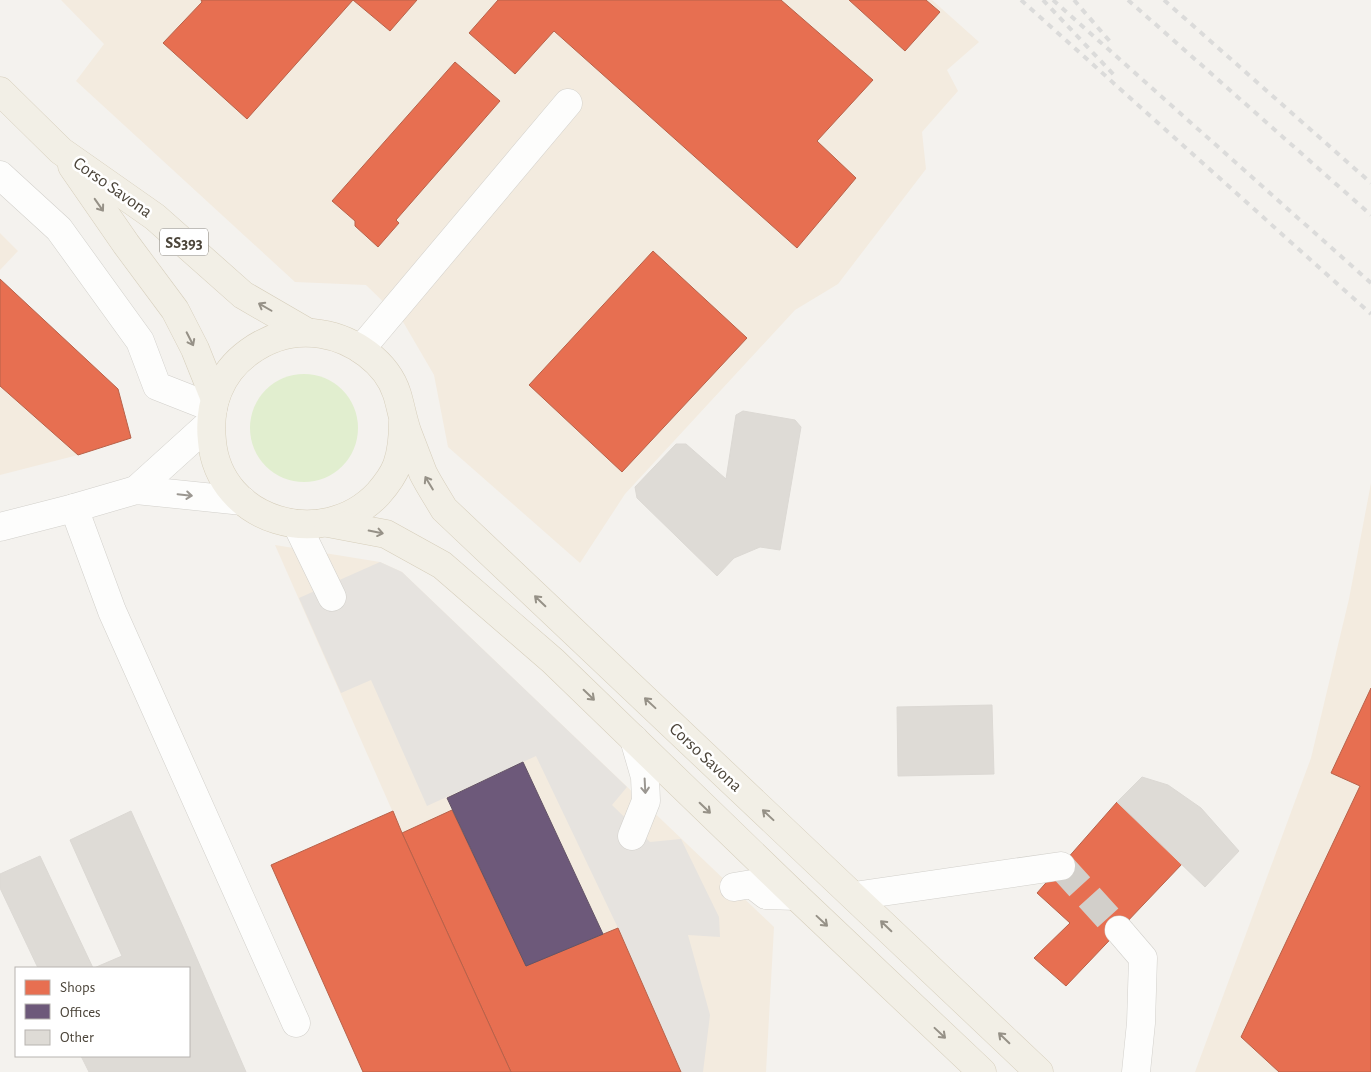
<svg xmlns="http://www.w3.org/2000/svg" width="1371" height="1072" font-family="'Alegreya Sans',sans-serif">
<rect width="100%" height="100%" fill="#f4f2ee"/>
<!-- commercial -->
<g fill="#f3ebdf">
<polygon points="61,0 932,0 979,42 947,70 958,91 922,132 926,169 838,284 795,310 625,494 580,563 448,447 434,375 402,320 366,285 295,282 76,81 104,44"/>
<polygon points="0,233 18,251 0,270"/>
<polygon points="0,279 118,389 131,438 78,455 0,475"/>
<polygon points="1371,483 1371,1072 1195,1072 1311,758 1349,599"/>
<polygon points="275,545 380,562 402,572 774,927 766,1072 511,1072 402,833"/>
</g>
<!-- green -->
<circle fill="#e1eecf" cx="304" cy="428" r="54"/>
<!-- parking -->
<polygon fill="#e6e3df" points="380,562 402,572 627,787 612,805 650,842 681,839 719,917 720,937 688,935 710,1015 703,1072 681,1072 618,928 536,756 427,806 371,680 341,693 299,598"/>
<!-- shops -->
<g fill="#e76f51" stroke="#b8624a">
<polygon points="201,0 353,0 247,119 163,43 202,2"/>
<polygon points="353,0 417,0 390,31"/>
<polygon points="498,0 781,0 873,80 817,141 856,178 797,248 554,31 515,74 469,33"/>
<polygon points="849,0 926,0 940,12 905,51"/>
<polygon points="455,62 500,101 396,220 399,223 378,247 355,226 355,221 332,201"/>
<polygon points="653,251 747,338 622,472 529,385"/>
<polygon points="0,279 118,389 131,438 78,455 0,386"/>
<polygon points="1371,688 1371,1072 1279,1072 1241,1037 1360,786 1331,773"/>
<polygon points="1117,802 1182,864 1066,986 1034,958 1070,923 1037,893"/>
<polygon points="452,810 526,966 618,928 681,1072 511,1072 402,833"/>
<polygon points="393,811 402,833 511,1072 363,1072 271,865"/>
</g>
<!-- offices -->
<polygon fill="#6d597a" stroke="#635366" points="523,762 603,934 526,966 447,798"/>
<!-- building -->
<g fill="#dedbd6" stroke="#dcd9d4">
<polygon points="743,411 795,420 801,427 780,550 760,547 734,558 717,576 637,498 635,487 676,444 686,444 726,479 736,415"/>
<polygon points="992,705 994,774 898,776 897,707"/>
<polygon points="1142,777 1168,785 1201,808 1239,851 1205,887 1117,802"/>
<polygon points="131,811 184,929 246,1072 89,1072 81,1056 189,1056 189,968 94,968 122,956 70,840"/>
<polygon points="40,856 93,968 38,968 0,888 0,874"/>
</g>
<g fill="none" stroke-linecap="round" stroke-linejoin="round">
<!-- minor-tunnel -->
<polyline stroke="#d2cfca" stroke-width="28" stroke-dasharray="28 14" stroke-linecap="butt" points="1061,866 1119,930"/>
<defs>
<g id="minor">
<polyline points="0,175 59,229 140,341 157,386 213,408"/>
<polyline points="361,349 568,103"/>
<polyline points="136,490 210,423"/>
<polyline points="74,508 112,611 296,1023"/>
<polyline points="297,525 332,597"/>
<polyline points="0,527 74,508 136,490 243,501"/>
<polyline points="632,836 646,801 645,777 634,739"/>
<polyline points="734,887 752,884 766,895 796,896"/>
<polyline points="854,896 1061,866"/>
<polyline points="1119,930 1143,958 1141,1023 1136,1072"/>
</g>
<g id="major">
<polyline points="0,91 61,151 155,217 243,295 307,332"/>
<polyline points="72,166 126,244 175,310 195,349 215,399"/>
<path d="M403 421C403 436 402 451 397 465 393 476 385 486 378 494 323 552 219 522 212 441 208 405 220 373 249 352 271 336 295 330 321 334 353 339 387 362 397 394 401 407 403 421 408 434 413 447 418 460 423 473 429 485 437 497 444 509L1039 1072"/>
<polyline points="328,523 386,534 442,565 553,661 796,896 982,1072"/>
</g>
</defs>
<!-- minor casing -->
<use href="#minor" stroke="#d2d0cb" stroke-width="29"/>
<!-- major casing -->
<use href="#major" stroke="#d6cebb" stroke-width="29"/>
<!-- minor -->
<use href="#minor" stroke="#fdfdfc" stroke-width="28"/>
<!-- major -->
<use href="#major" stroke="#f2efe6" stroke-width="28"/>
<!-- rail -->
<g stroke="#dbdbda" stroke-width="4" stroke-dasharray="6 6" stroke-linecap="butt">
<polyline points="1021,0 1371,314"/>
<polyline points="1043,0 1115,76"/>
<polyline points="1053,0 1371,283"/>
<polyline points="1074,0 1113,45"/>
<polyline points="1128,0 1371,215"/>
<polyline points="1164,0 1371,183"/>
</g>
</g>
<!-- one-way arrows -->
<defs><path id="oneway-shaft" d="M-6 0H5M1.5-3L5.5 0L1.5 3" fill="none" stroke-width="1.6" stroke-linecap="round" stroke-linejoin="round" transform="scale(1.25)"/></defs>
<g stroke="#969187">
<use href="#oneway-shaft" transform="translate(99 205) rotate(55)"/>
<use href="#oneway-shaft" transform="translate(265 307) rotate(-150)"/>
<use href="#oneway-shaft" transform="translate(190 339) rotate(63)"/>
<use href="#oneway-shaft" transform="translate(429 483) rotate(-121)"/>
<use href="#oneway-shaft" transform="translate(376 532) rotate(11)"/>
<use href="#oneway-shaft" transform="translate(540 601) rotate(-136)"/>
<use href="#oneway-shaft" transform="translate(589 695) rotate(44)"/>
<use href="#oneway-shaft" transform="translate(650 703) rotate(-137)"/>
<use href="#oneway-shaft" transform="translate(705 808) rotate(44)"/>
<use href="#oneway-shaft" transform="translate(768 815) rotate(-137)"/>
<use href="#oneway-shaft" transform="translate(822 921) rotate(43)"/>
<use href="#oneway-shaft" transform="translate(886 926) rotate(-136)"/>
<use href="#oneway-shaft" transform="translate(940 1033) rotate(43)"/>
<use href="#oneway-shaft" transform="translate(1004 1038) rotate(-136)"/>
</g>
<g stroke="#9b9791">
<use href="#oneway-shaft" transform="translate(185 495) rotate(6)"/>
<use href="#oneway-shaft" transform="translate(645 786) rotate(87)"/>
</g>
<g text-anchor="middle" stroke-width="5" stroke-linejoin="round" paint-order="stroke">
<!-- shield labels -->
<rect fill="#fff" stroke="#817c74" stroke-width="1" x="160" y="228.5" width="48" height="27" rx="4"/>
<g font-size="16" font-weight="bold" fill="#4b4439">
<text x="184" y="248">SS393</text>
</g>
<!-- street labels -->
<g font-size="18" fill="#4b4439" stroke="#fff">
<text transform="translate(113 187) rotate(35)" y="6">Corso Savona</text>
<text transform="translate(706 757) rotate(43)" y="6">Corso Savona</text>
</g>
</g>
<!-- legend -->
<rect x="15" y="967" width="175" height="90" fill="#ffffff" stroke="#b7b4b0"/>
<rect x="25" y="980" width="25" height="15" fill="#e76f51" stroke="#b7b4b0"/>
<text x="60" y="992" font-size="15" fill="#4b4439">Shops</text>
<rect x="25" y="1004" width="25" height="15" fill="#6d597a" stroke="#b7b4b0"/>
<text x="60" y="1017" font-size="15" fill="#4b4439">Offices</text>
<rect x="25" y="1030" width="25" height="15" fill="#dedbd6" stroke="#b7b4b0"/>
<text x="60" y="1042" font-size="15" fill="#4b4439">Other</text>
</svg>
